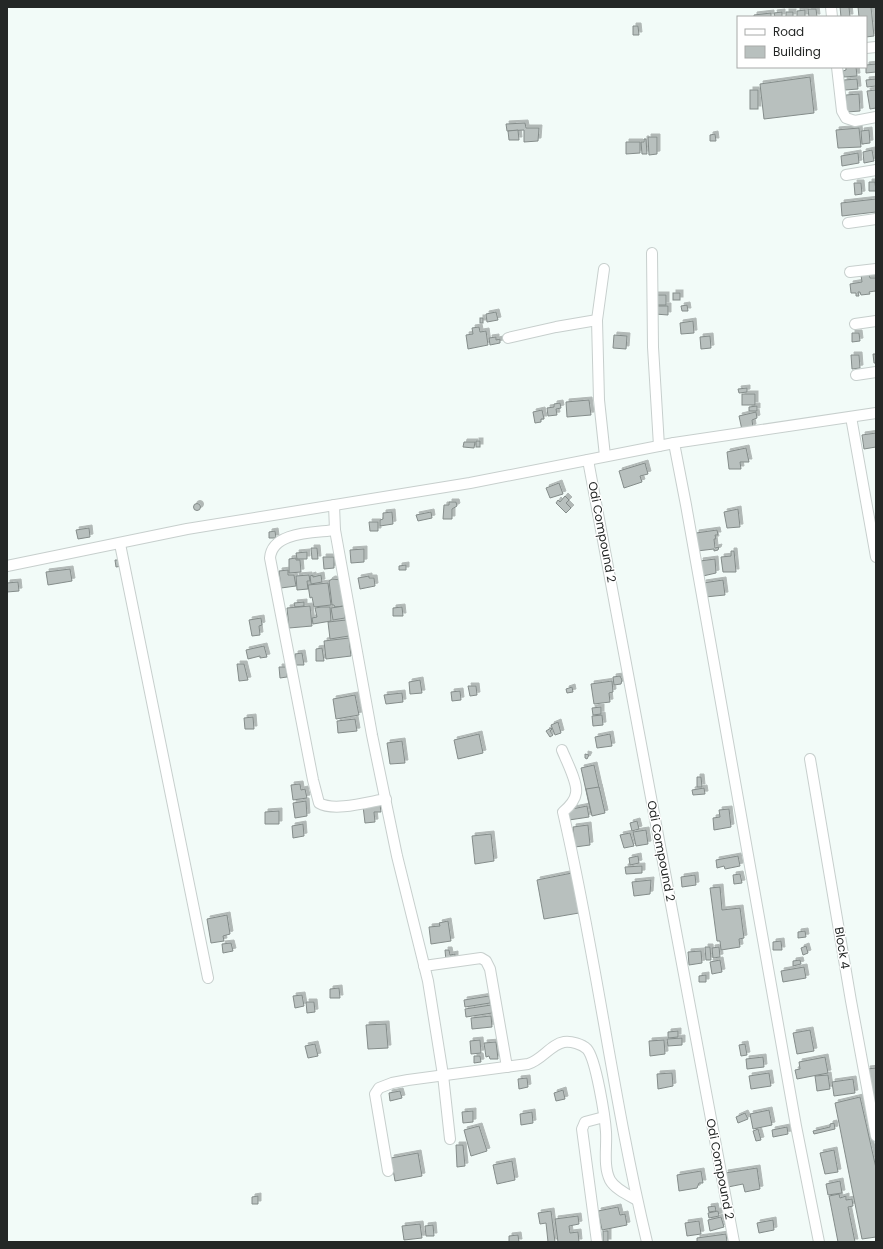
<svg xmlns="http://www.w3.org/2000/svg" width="883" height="1249" font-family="Poppins,sans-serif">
<defs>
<filter id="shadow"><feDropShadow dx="3" dy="-3" stdDeviation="0" flood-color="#0004"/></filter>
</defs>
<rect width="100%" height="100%" fill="#f2fbf8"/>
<!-- building -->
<g fill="#b8c0be" stroke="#848c8a" filter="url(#shadow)">
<polygon points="840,7 849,7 850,17 841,17"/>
<polygon points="858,7 871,7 874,36 866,37 866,17 859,17"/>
<polygon points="808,9 816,9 817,17 809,17"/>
<polygon points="805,10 805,17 797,17 797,11"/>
<polygon points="782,12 782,17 775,17 774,13"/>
<rect x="786" y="12" width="7" height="5"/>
<polygon points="771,13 771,17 754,17 754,15"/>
<polygon points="633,26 638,26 639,35 633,35"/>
<polygon points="876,64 876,72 866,73 866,65"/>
<polygon points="846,67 856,67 857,76 844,77 843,71 846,70"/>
<polygon points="810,77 814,113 764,119 760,84"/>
<polygon points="857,79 858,89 845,90 844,80"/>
<polygon points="876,79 876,86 867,87 866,80"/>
<rect x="750" y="90" width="8" height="19"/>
<polygon points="876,90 876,108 870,109 867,91"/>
<polygon points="859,94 860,111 847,112 846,95"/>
<polygon points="525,123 526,128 539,128 538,141 524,142 524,130 507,131 506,124"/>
<polygon points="859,128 861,147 838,148 836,130"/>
<polygon points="518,130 519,140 509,140 508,131"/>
<polygon points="869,130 870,143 862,144 861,131"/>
<polygon points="715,134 716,141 710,141 710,135"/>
<polygon points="648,137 657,137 657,154 649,155"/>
<polygon points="644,139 646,139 647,154 642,154 641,142 644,142"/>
<polygon points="626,142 640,142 640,153 626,154"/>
<polygon points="872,150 874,161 864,163 863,152"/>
<polygon points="858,153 859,163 842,166 841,156"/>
<polygon points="869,182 875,182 876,191 869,191"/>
<polygon points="854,183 861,183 862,194 855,195"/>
<polygon points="876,199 876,212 842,216 841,203"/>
<polygon points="869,274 870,278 876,278 876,293 875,291 869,292 870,294 861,295 860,292 858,292 859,296 856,296 856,293 851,293 850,284 862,282 861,275"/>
<rect x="673" y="293" width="7" height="7"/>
<rect x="655" y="295" width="11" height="10"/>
<polygon points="687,305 688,311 682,311 681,306"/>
<polygon points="655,306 668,306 668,315 655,314"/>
<polygon points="496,312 498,320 487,322 486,314"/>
<rect x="480" y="318" width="3" height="5"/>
<polygon points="693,321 694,333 681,334 680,323"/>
<polygon points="479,327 480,332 486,331 488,345 468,349 466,335 473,334 472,328"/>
<polygon points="852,333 859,333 860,341 852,342"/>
<polygon points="614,335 627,336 626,349 613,348"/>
<polygon points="710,336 711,348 701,349 700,337"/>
<polygon points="496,337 496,340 500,339 500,343 490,345 489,338"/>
<polygon points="873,354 876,354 876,363 874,363"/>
<polygon points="851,355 859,355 860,368 852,369"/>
<polygon points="747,388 747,392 739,393 738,389"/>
<rect x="742" y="394" width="13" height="11"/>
<polygon points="589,400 591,415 567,417 566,402"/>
<polygon points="560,403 561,408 556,409 557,415 548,416 547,408 554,407 554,404"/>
<polygon points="757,406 757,411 749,411 749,407"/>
<polygon points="542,410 544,419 541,419 541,422 535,423 533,412"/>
<polygon points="756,412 757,418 752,420 753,427 742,430 739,416"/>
<polygon points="876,433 876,447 864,449 862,435"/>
<rect x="476" y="441" width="4" height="6"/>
<polygon points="464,442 475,442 474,448 463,447"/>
<polygon points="746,448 749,462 740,462 741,469 729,469 727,452"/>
<polygon points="645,463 648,474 640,476 642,482 624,488 619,471"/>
<polygon points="559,483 563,494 550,498 546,488"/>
<polygon points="565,496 569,500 566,503 571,508 566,513 556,503 558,500 560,502"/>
<polygon points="449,502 456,502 457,506 452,509 452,519 443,519 444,505 449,505"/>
<circle cx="197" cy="507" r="3.5"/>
<polygon points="738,509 740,527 727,528 724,512"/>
<polygon points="392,512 393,524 380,526 380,520 383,519 383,513"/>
<polygon points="431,512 432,518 418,521 416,515"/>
<polygon points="369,522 378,522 378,531 370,531"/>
<polygon points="89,528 90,537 78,539 76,530"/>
<polygon points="717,530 718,535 715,535 716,539 714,539 715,548 719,547 718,550 714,551 714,549 697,551 696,533"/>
<polygon points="275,531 276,538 269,538 269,532"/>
<polygon points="311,548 317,548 318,559 312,559"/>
<polygon points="364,549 364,562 351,563 350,550"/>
<polygon points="731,551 734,551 736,572 723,572 721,557 731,556"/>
<polygon points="307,552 307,559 297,559 296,553"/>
<polygon points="323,557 334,557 334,568 324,569"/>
<polygon points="296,558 296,560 300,560 301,572 289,573 289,559"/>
<polygon points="715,559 716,573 703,576 700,561"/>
<polygon points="115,560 121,560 122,566 116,567"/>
<polygon points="406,565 406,570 399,570 399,566"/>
<polygon points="70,569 72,581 48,585 46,572"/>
<polygon points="288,570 288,575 294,575 296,586 281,588 279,571"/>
<polygon points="309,575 310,581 307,581 308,589 297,590 296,576"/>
<polygon points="313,575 313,577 321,575 322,582 311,584 310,576"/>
<polygon points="369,576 369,578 374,578 375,586 360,589 358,578"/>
<polygon points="332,579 342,580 344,606 335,607 334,605 332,605 329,581"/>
<polygon points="723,580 725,595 705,597 703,583"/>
<polygon points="18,582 19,591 7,592 7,583"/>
<polygon points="328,583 331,605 314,607 312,597 310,598 308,585"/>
<polygon points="304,602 304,606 295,607 294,603"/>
<polygon points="310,606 312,626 289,628 287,608"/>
<polygon points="344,606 345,618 333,620 331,608"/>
<polygon points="321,607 330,607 331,621 313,624 312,618 317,617 315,608"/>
<polygon points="402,607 403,616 393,616 393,608"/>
<polygon points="261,618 262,625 259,626 260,635 252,636 249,620"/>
<polygon points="346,620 349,636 330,639 328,622"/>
<polygon points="349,638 351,656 326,659 324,641"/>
<polygon points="264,646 267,657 260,658 260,656 248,659 246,650"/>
<polygon points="322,648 324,661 316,661 316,649"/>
<polygon points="302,653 304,665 296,665 295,654"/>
<polygon points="237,664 244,664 248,680 239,681"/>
<polygon points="279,667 286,667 287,677 280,678"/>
<polygon points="620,676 622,680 621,684 614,685 613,677"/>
<polygon points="420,680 422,693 410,694 409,682"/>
<polygon points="612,681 613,692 609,693 610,702 594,704 591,684"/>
<polygon points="468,686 476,686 477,695 470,696"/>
<polygon points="572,687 573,692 567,693 566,689"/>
<polygon points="460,691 461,700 452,701 451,692"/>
<polygon points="402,693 403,702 386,704 384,695"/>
<polygon points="355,695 359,715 336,719 333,699"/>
<polygon points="601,707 601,714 593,715 592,708"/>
<polygon points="602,715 603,725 593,726 592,716"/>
<polygon points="253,717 254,729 245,729 244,718"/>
<polygon points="355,719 357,731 338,733 337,721"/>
<polygon points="558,722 561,733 555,735 551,725"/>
<polygon points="551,728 552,729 550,731 553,735 550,737 546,731"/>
<polygon points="479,734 483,753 458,759 454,740"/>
<polygon points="610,734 612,746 597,748 595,737"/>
<polygon points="402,741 405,763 390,764 387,743"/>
<polygon points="585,754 589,755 587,759 585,758"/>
<polygon points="594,765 604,810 591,813 581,768"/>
<polygon points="697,777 701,777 702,787 697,787"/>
<polygon points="300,784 301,790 305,789 307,798 293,800 291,785"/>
<polygon points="599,787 605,813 592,816 586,789"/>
<polygon points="704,788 705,794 693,795 692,790"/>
<polygon points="306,801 307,816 295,818 293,803"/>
<polygon points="380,804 381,812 374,812 375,822 365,823 363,806"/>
<polygon points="587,806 589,817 569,820 567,810"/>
<polygon points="729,809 731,827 714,830 713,818 720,817 719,810"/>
<polygon points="279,811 279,824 265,824 265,812"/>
<polygon points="637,821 639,829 632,831 630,823"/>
<polygon points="303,824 304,836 293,838 292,826"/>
<polygon points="588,825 590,845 575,847 573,827"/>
<polygon points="646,830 648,844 636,846 633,832"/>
<polygon points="630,833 634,846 624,848 620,835"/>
<polygon points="491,834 494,861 475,864 472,836"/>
<polygon points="638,856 639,863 630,865 629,858"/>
<polygon points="738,856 740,866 725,869 724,866 717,868 716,860"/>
<polygon points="642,866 642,873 626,874 625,867"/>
<polygon points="572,873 579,913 544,919 537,880"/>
<polygon points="740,874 742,883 734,884 733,875"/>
<polygon points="695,875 696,885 682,887 681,877"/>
<polygon points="651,880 650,894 634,896 632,882"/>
<polygon points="720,887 722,910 740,908 744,938 739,939 740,947 721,950 720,941 717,941 710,888"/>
<polygon points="227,915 230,934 223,936 224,941 211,943 207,919"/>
<polygon points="448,921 451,941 431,944 429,927 440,926 439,923"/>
<polygon points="805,931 806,937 798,938 798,932"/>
<polygon points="781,941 782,950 773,950 773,942"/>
<polygon points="231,943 233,951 223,953 222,944"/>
<polygon points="806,946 808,953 803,955 801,948"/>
<polygon points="705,947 710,947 711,960 706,960"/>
<polygon points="719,947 720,957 713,958 712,948"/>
<polygon points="445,950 449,950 450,955 455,954 455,959 446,961"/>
<polygon points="701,951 702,963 689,965 688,952"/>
<polygon points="720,960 722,972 712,974 710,962"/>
<polygon points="800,960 801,964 793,966 793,961"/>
<polygon points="804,967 806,978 783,982 781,971"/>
<polygon points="706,975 706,982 699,982 699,976"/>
<polygon points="339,988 340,998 330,998 330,989"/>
<polygon points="302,995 304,1006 295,1008 293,996"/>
<polygon points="489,996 490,1003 465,1007 464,1000"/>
<polygon points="306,1002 314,1002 315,1012 307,1013"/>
<polygon points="491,1005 492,1013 466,1017 465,1009"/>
<polygon points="491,1016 492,1027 472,1029 471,1018"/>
<polygon points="386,1024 388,1048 368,1049 366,1025"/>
<polygon points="810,1030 814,1051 797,1054 793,1033"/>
<polygon points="678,1031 678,1037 668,1038 668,1032"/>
<polygon points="682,1038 682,1045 668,1046 667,1039"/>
<polygon points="480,1040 481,1053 471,1054 470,1041"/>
<polygon points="664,1040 665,1054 650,1056 649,1041"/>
<polygon points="496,1042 498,1059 490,1059 489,1056 486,1057 484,1043"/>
<polygon points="315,1044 318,1056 308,1058 305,1046"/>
<polygon points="745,1044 747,1055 741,1056 739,1045"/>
<polygon points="474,1056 480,1056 481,1062 474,1063"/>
<polygon points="763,1057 764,1067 747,1069 746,1059"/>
<polygon points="825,1057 828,1073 797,1079 795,1070 800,1069 799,1062"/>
<polygon points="876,1068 876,1118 867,1069"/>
<polygon points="672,1073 673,1086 658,1089 657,1074"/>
<polygon points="769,1073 771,1086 751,1089 749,1076"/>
<polygon points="828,1075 830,1089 817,1091 815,1076"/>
<polygon points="527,1078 528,1087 519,1089 518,1079"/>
<polygon points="853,1079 855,1093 834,1096 832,1082"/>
<polygon points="563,1090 565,1099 556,1101 554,1093"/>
<polygon points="400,1091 402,1098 390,1101 389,1093"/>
<polygon points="860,1097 876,1168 876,1237 862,1239 835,1103"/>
<polygon points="769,1110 772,1125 753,1129 750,1114"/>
<polygon points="473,1111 473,1122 463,1123 462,1112"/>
<polygon points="532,1112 533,1123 521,1125 520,1114"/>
<polygon points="745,1113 748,1119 738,1123 736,1117"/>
<polygon points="834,1123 835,1129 814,1134 813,1131 830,1127 830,1124"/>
<polygon points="479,1126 487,1151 471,1156 464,1130"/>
<polygon points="787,1127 788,1134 773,1137 772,1130"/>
<polygon points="758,1129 761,1140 756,1141 753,1131"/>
<polygon points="456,1145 463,1145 465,1166 457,1167"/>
<polygon points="834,1150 838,1172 825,1174 820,1153"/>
<polygon points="418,1153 422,1176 395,1181 391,1158"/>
<polygon points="512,1161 515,1180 497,1184 493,1165"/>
<polygon points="757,1168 760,1189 745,1192 743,1184 728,1187 725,1173"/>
<polygon points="701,1171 703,1183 699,1183 697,1188 679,1191 677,1175"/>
<polygon points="840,1181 842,1193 828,1195 826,1184"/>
<polygon points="839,1194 840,1198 846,1196 846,1200 852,1199 853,1206 848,1207 855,1242 838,1242 829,1196"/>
<polygon points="258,1196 258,1204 252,1204 252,1197"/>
<polygon points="715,1206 716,1211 709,1212 708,1207"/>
<polygon points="618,1207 620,1215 625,1214 627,1225 602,1230 598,1211"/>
<polygon points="551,1211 555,1242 548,1242 546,1223 540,1224 538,1213"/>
<polygon points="718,1211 719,1216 709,1218 708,1213"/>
<polygon points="578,1216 579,1224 569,1226 570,1233 578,1232 579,1242 558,1242 555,1219"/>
<polygon points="721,1217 724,1227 710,1231 708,1220"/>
<polygon points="773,1220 774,1230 759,1233 757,1223"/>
<polygon points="699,1221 701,1234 687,1236 685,1223"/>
<polygon points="420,1224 422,1238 404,1240 402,1226"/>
<polygon points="433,1225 434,1236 426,1236 425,1226"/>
<rect x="603" y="1231" width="5" height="11"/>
<polygon points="726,1234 727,1242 697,1242 697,1238"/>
<polygon points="518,1235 519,1242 509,1242 509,1236"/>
</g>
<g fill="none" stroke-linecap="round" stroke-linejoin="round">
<defs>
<g id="street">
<polyline points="831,7 832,17"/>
<polyline points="866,48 876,47"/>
<polyline points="837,67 842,111 846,118 855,121 876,117"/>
<polyline points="846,175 876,170"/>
<polyline points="848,223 876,219"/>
<polyline points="652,253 653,347 659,446"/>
<polyline points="604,269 597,320 599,400 605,456"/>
<polyline points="850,272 876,269"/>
<polyline points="855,324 876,321"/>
<polyline points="508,338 556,327 597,320"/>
<polyline points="856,375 876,372"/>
<polyline points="851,417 876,557"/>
<polyline points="674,443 686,505 796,1126 819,1242"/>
<polyline points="588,460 734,1242"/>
<polyline points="334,505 335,530 372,735 397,856 428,981 443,1075 450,1139"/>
<path d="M335 530C315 533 272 531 270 558L313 780 319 803C334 812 368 802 386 799"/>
<polyline points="120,544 208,978"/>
<polyline points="7,566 187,529 470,483 674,443 876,413"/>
<path d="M562 750C566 760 578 783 576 793 575 801 569 807 563 812 596 954 613 1100 647 1242"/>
<polyline points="810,759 851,1001 876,1136"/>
<polyline points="424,966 481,958 486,961 490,969 507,1067"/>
<path d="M388 1171 375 1094 379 1088 392 1083 408 1080 528 1064C542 1060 551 1044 564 1042 571 1041 582 1044 587 1049 596 1059 605 1117 606 1132 607 1147 603 1166 610 1180 615 1189 628 1195 637 1200"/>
<polyline points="597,1242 582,1129 585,1122 604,1117"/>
</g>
</defs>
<!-- street casing -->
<use href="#street" stroke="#c7cfcd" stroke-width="12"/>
<!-- street -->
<use href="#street" stroke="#fff" stroke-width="10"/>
</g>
<g text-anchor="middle" stroke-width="3" stroke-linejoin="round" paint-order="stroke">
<!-- street labels -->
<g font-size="12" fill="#242726" stroke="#fff">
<text transform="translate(602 532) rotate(79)" y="4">Odi Compound 2</text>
<text transform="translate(661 851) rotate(79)" y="4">Odi Compound 2</text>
<text transform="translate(842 948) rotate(81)" y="4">Block 4</text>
<text transform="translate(720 1169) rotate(79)" y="4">Odi Compound 2</text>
</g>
</g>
<!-- border -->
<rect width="883" height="1249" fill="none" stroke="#242726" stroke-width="16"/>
<!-- legend -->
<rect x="737" y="16" width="130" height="52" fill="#ffffff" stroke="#a7a9a8"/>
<rect x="745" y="29" width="20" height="6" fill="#ffffff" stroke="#a7a9a8"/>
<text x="773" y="36" font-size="12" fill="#242726">Road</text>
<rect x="745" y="46" width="20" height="12" fill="#b8c0be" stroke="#a7a9a8"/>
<text x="773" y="56" font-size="12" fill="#242726">Building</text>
</svg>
